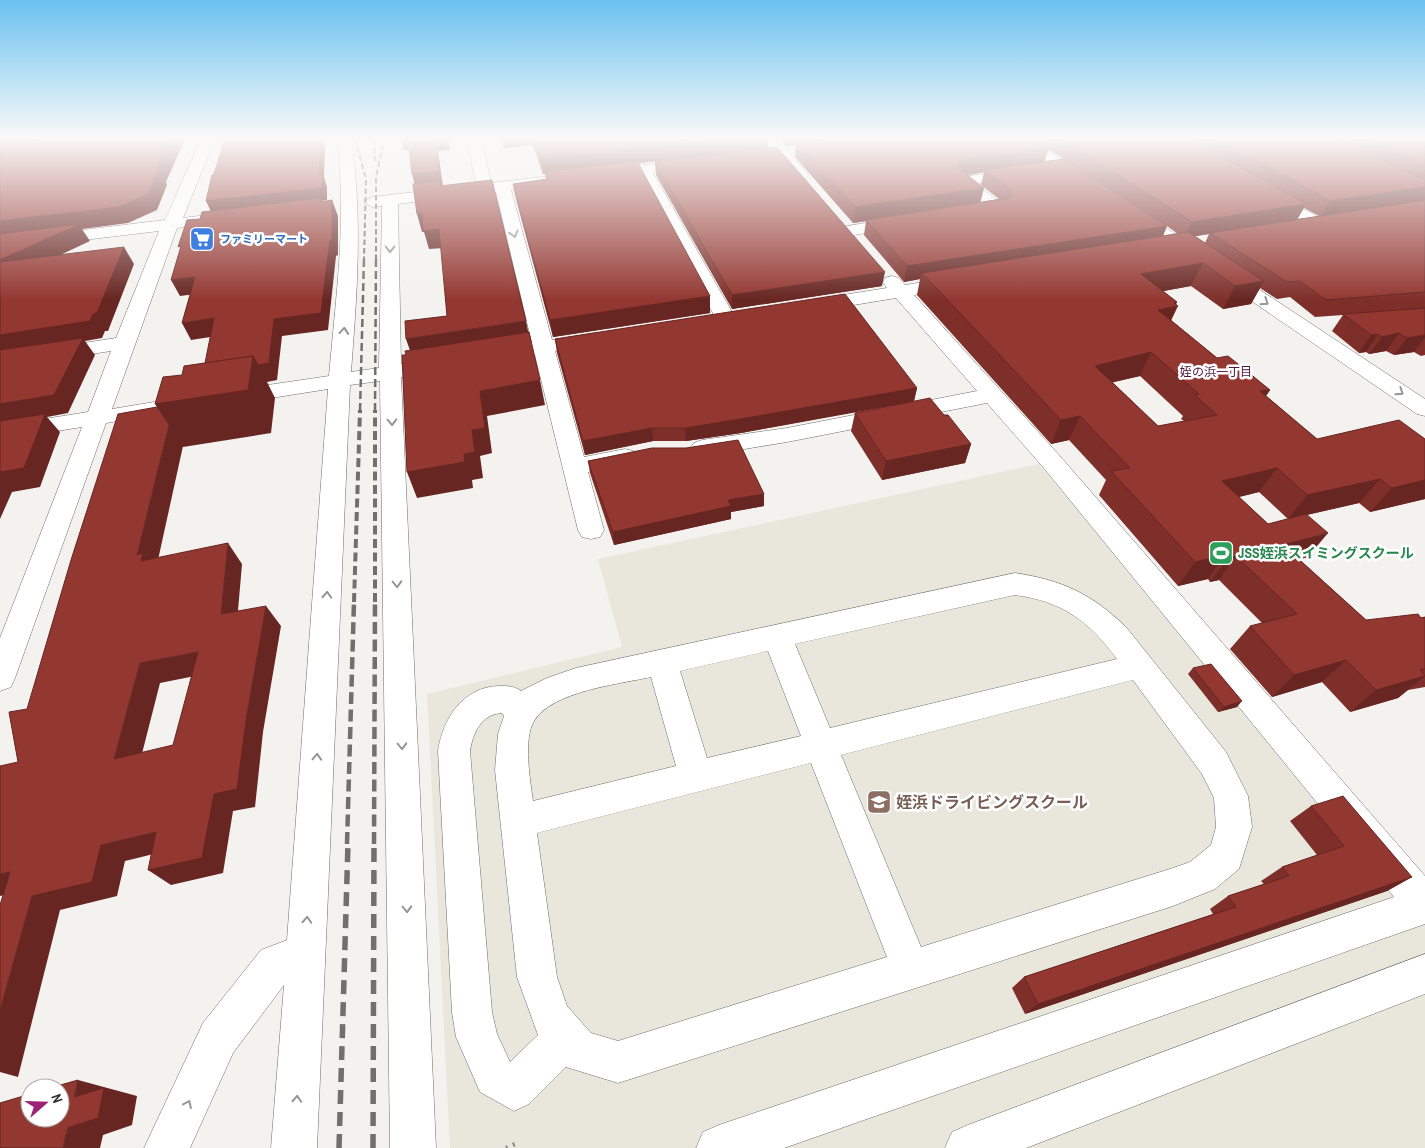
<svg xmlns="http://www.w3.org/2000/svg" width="1425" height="1148" font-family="'Archivo Narrow','Noto Sans JP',sans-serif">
<rect width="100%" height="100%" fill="#f3f2ef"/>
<!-- built -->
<polygon fill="#e9e7dc" points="1039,464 1425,918 1425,1148 450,1148 427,694 622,647 598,559"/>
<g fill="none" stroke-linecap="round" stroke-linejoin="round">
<defs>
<g id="minor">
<polygon points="201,139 215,139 183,218 222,213 228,214 230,218 228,222 222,223 177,228 112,409 154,402 162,404 165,409 162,414 106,423 15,678 11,687 0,691 0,638 82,427 0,440 0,426 88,412 111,351 0,368 0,356 116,338 159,231 0,250 0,240 165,220"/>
<path d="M337 139H351C363 217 357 294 351 372L379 368 382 206 372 207 364 202 372 197 476 185 467 139H481L491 183 550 176 558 181 550 186 511 190 552 340 594 333 601 335 604 339 601 343 555 351 584 457 625 449 633 451 637 457 633 463 588 472 604 530 600 537 591 539 582 537 578 530 535 355 495 361 488 359 485 355 488 351 532 343 496 192 398 204 401 364 438 359 445 361 449 365 445 369 401 377 436 1148H390L380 381 350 385 317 1148H271L284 985 233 1053 190 1148H144L203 1023 261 950 287 940 328 389 234 404 226 402 223 397 226 392 234 390 329 376C336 296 347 219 337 139Z"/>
<polygon points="762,139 777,139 806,172 809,175 806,178 796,178"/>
<polygon points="1014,139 1030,139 1093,181 1085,186 1080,184"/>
<polygon points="694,160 701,164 699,167 653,173 736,319 733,323 719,323 716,319 639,175 605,179 597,174 605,169"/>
<polygon points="1020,168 1028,173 1025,176 976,184 1004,205 1006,208 1004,211 972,217 966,215 964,212 966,209 984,205 958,184 955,181 958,178"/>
<polygon points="1268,190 1324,220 1326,224 1324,228 1312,228 1262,198 1260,195"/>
<polygon points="1133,208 1139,210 1425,399 1425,416 1417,414 1127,216 1125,213 1127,210"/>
<polygon points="902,217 908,218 910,222 908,226 848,236 842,235 840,231 842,227"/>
<polygon points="892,276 899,278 905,285 954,277 961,279 963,283 961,287 914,295 1059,455 1425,876 1425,924 784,1148 696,1148 703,1132 719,1125 1394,897 1043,467 987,403 787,442 702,456 694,453 690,448 694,443 702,440 787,428 977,391 896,298 811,312 804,310 801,306 804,302 811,300 887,288 883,282 885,278"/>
<path d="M1015 573C1062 580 1092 594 1126 627L1226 752 1248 796 1252 827 1239 869 1215 889 1173 906 618 1083 566 1067 529 1104 514 1111 480 1092 456 1037 452 1012 438 751C443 718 463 687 499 686 508 686 514 686 521 691L547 678 576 668ZM1015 595C1062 601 1089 621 1117 659L830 728 795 644ZM768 651 801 736 707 758 680 671ZM651 677 676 766 533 801C530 779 523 740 534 721 552 691 620 684 651 677ZM1133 680 1202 774 1214 798 1216 827 1211 845 1190 862 1173 868 921 947 841 755ZM502 713 504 716 498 734 495 770 517 977 538 1035 510 1062 497 1034 492 1012 470 751C473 733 481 714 502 713ZM811 763 887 957 618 1041 591 1033 567 1006 557 977 537 833Z"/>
<polygon points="1425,954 1425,994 1026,1148 945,1148 952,1132 968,1125"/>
</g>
</defs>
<!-- minor casing -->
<use href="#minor" stroke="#6e6d6b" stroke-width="1"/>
<!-- path -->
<polyline stroke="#8c8c89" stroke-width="4.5" stroke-dasharray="2 5.5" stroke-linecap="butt" points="506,1148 515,1144 516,1148"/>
<!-- minor -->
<use href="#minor" fill="#fff" fill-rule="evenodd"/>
<!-- rail-far4 -->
<g stroke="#70706d" stroke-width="2" stroke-dasharray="5.5 3" stroke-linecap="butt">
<polyline points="355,139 366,179 364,260"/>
<polyline points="374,139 375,161"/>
<polyline points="376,260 376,177 384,139"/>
</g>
<!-- rail-far3 -->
<g stroke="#70706d" stroke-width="2.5" stroke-dasharray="8 4" stroke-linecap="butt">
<polyline points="360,411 364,258"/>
<polyline points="375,411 376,258"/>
</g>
<!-- rail-far2 -->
<g stroke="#70706d" stroke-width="4" stroke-dasharray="9 4.5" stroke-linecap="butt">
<polyline points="354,602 360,410"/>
<polyline points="375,602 375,410"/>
</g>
<!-- rail-far1 -->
<g stroke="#70706d" stroke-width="4.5" stroke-dasharray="12 5.5" stroke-linecap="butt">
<polyline points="347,844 354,601"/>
<polyline points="374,844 375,601"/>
</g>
<!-- rail -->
<g stroke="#70706d" stroke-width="5.5" stroke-dasharray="14 8" stroke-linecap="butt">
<polyline points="339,1148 348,843"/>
<polyline points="373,1148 374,843"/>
</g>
</g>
<!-- wall -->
<g fill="#7e2f2a" fill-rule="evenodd">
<polygon points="501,139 768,139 767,148 882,286 732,309 656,175 655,162 761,149 638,163 710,313 553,337 516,199 513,184 546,180 545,174 543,174 533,145 504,148"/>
<path d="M779 139H1425V355L1421 356 1414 352 1394 355 1386 351 1369 354 1366 352 1359 353 1332 331 1343 315 1315 317 1290 297 1277 299 1260 288 1251 304 1223 309 1191 286 1163 291 1176 304 1171 320 1217 358 1270 390 1266 396 1317 439H1425V499L1370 512 1359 503 1307 515 1308 557 1299 559 1366 620 1425 617V687L1408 690 1398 698 1350 712 1322 682 1272 697 1230 649 1250 626 1262 623 1219 580 1210 582 1208 579 1178 586 1099 495 1106 480 1069 440 1051 444 917 295 920 279 904 282 864 235 866 221 853 223 795 157 796 145 786 146ZM1048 149 1087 174 1044 162ZM984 172 981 185 999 199 980 202 967 175ZM1304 208 1319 216 1297 219ZM1167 226 1178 234 1163 236ZM1209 234 1205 243 1195 236ZM1140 376 1183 416 1181 419 1184 421 1158 426 1112 382ZM1259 492 1288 519 1268 524 1239 497Z"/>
<polygon points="555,339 917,388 914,401 944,415 971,444 965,463 882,480 851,431 855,413 913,402 741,433 686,441 653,441 585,455 557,353"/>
<polygon points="588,461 764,494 764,506 731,512 731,519 614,545 590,473"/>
<polygon points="1193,668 1237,707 1218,712 1188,674"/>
<polygon points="1311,806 1412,877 1387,891 1025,1014 1012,988 1024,977 1213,914 1210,909 1228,896 1264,884 1261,881 1282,867 1317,855 1290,821"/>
</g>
<!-- shaded-wall -->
<g fill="#672622">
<polygon points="0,139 84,139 0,147"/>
<polygon points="170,139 185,139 166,182 167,185 157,210 128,223 82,229 90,241 5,281 0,273 0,221 156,169"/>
<polygon points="320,139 323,139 325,146 324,177 327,187 327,200 321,201 326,213 212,214 206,201"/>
<polygon points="401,139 409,139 411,149 404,150"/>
<polygon points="435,139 448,139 450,150 438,151 443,186 416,189 412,174"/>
<polygon points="502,139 532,139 533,145 504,148"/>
<polygon points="722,139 768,139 767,149 543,174 541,159"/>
<polygon points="786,139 848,139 796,143 796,145 786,146"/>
<polygon points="1049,148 1044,163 984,170 984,172 957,177 957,167 960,161"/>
<polygon points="1425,187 1425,201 1320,217 1330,201"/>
<polygon points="984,188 980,204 866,220 866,221 853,223 855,207"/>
<polygon points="332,200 338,216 338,255 336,256 328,330 282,336 277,380 267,382 275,398 271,433 183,447 183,446 156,569 141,561 137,555 169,425 155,404 253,356 274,319"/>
<polygon points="1306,204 1297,220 1210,233 1209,234 1184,238 1192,222"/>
<polygon points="422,213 439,229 444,248 429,249 424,232 422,232 417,214"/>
<polygon points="1167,226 1160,242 922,273 920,279 904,282 907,266"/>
<polygon points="124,247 134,264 108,331 105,331 102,338 85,341 95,355 68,413 47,417 60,432 40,487 12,492 0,519 0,335"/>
<polygon points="1203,263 1191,286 1131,297 1141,274"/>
<polygon points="885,272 882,286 732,309 732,295"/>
<polygon points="195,277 203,293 180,296 171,280"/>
<polygon points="1264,281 1251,304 1223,309 1235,286"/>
<polygon points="710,296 710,313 553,337 550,320"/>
<polygon points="1177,302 1175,307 1178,306 1167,329 1158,310"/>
<polygon points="214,318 223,335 191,340 182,323"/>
<polygon points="526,321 530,340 413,359 406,339"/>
<polygon points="1399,333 1386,351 1369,354 1382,337"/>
<polygon points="1378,334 1366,352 1359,353 1371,335"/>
<polygon points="1425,335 1425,338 1414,352 1394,355 1407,338"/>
<polygon points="1151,352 1140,376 1085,389 1095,366"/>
<polygon points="540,380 545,405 487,416 492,453 480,456 483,478 472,480 473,488 417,498 407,472 464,454 472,430 480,391"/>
<polygon points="917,388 914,401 741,433 686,441 685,428"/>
<polygon points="1270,390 1254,413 1260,391"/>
<polygon points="1080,416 1069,440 1051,444 1061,420"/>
<polygon points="652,428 653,441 585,455 583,441"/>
<polygon points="971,444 965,463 882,480 886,461"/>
<polygon points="1277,468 1259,492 1206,505 1222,481"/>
<polygon points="1380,479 1359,503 1288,519 1307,495"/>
<polygon points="1425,480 1425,499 1370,512 1392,488"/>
<polygon points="764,494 764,506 731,512 731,519 614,545 613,532 728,500"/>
<polygon points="1328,533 1308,557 1264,569 1283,545"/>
<polygon points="228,543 242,564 236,634 221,614"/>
<polygon points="1225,555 1208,579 1178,586 1195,562"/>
<polygon points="1236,556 1219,580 1210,582 1228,558"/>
<polygon points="266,606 281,626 263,732 255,807 233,811 223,873 171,885 148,870 214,794 247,714"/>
<polygon points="198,652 215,672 160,683 136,777 114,759 140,663"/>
<polygon points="1346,660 1322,682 1272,697 1294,675"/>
<polygon points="1425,676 1398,698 1350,712 1376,690"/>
<polygon points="1242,701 1237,707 1218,712 1224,707"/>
<polygon points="156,832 178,848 125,861 117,896 60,910 18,1077 0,1072 0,1010 32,896 101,845"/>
<polygon points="10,872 38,887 0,896 0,874"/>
<polygon points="1412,877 1387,891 1025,1014 1038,1004"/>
<polygon points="78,1080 137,1096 132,1125 103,1135 100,1148 63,1148"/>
</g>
<!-- building -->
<g fill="#933731" stroke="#672622" fill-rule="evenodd">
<polygon points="40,139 170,139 156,169 159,169 148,194 119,207 0,221 0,143"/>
<polygon points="225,139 321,139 319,175 323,175 322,188 206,201 212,175 214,174"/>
<polygon points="408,139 435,139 439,171 412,174"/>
<polygon points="533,139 722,139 541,159"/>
<polygon points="827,139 1036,139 1049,148 960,161 957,167 984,188 855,207 796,143"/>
<polygon points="1061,139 1190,139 1306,204 1192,222"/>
<polygon points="1216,139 1337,139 1425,180 1425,187 1330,201"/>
<polygon points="1368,139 1425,139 1425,166"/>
<polygon points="777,147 885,272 732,295 655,162"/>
<polygon points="1064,159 1167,226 907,266 866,220 1009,198 1012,194 1010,189 984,170"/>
<polygon points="637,161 710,296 550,320 513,184 548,179 545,172"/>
<polygon points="492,180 526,321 406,339 405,321 447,316 439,229 423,231 422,213 417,214 413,184 440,181 440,186"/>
<polygon points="320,198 320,202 332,200 332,240 330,240 321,313 274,319 269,363 258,365 253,356 205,363 214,318 182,323 195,277 171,280 181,246 178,247 187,220 200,219 202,212"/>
<polygon points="1425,200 1425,292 1326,300 1300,281 1287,282 1210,233"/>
<polygon points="80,224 0,260 0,234"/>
<path d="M1188 232 1264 281 1235 286 1203 263 1141 274 1177 302 1174 303 1178 306 1158 310 1217 358 1228 356 1243 368 1270 390 1260 391 1317 439 1399 420 1425 439V480L1392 488 1380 479 1307 495 1277 468 1222 481 1268 524 1306 514 1328 533 1283 545 1366 620 1418 614 1421 618 1425 617V669L1420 670 1425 676 1376 690 1346 660 1294 675 1250 626 1297 614 1236 556 1228 558 1225 555 1195 562 1111 471 1130 468 1080 416 1061 420 922 273ZM1151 352 1199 394 1195 395 1217 415 1158 426 1095 366Z"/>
<polygon points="124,247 97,313 93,314 90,321 0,335 0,262"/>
<polygon points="845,294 917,388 741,419 685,428 652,428 583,441 555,339"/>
<polygon points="1425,308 1425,335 1407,338 1399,333 1382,337 1378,334 1371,335 1343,314"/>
<polygon points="529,332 540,380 480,391 485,428 472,430 475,452 464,454 465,462 407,472 402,355 406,355 405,351"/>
<polygon points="83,338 54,395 0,404 0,350"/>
<polygon points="253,356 248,390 155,404 163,377 182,375 184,366"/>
<polygon points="930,398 944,415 948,415 971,444 886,461 855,413"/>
<path d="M157 407 169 425 137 555 143 553 141 561 228 543 221 614 266 606 247 714 237 789 214 794 202 858 148 870 156 832 101 845 92 882 32 896 0 1010V905L10 872 0 874V766L18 762 9 712 27 709 71 560 118 414ZM198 652 173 745 114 759 140 663Z"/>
<polygon points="45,414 24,468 0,472 0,421"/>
<polygon points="738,440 764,494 728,500 731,506 613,532 588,461 652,448 686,448"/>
<polygon points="1211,664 1242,701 1224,707 1193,668"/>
<polygon points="1343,796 1412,877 1038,1004 1024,977 1236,907 1228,896 1289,876 1282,867 1344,846 1311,806"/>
<polygon points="78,1080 74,1097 104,1088 98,1118 67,1128 63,1148 0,1148 0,1103 30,1094 30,1118 60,1118 60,1088 50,1088"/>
</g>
<!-- one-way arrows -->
<defs><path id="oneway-chevron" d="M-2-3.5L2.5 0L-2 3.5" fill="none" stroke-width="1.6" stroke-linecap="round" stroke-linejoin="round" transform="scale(1.25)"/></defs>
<g stroke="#969696">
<use href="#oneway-chevron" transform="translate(514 234) rotate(75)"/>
<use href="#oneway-chevron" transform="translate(390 249) rotate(90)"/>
<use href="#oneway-chevron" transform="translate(1265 302) rotate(34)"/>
<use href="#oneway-chevron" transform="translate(344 331) rotate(-85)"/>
<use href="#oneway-chevron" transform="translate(1400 392) rotate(34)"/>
<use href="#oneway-chevron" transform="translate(392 422) rotate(88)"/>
<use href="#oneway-chevron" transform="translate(397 584) rotate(88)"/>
<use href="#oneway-chevron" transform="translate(327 595) rotate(-87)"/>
<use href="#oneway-chevron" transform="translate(402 746) rotate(88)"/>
<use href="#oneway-chevron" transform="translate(317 757) rotate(-87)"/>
<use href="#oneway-chevron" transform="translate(407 909) rotate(88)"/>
<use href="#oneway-chevron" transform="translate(307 920) rotate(-87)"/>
<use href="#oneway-chevron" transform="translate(297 1099) rotate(-87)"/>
<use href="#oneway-chevron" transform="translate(188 1104) rotate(-65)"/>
</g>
<!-- sky -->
<linearGradient id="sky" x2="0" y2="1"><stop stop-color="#69c2ef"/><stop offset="0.46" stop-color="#faf9f8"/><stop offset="1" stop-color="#faf9f8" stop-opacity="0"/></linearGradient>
<rect width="1425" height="300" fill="url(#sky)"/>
<!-- icons -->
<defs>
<symbol id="supermarket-square" viewBox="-11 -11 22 22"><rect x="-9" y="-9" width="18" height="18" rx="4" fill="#3f7fe0" stroke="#fff"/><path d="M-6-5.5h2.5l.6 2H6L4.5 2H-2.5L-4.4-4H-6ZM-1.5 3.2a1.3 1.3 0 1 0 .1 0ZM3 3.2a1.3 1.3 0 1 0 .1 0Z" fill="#fff"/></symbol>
<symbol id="stadium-square" viewBox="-11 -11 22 22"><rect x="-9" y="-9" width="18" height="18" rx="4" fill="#2e9e5b" stroke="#fff"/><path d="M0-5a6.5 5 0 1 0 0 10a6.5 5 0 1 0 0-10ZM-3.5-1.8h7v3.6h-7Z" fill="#fff"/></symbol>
<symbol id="school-square" viewBox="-11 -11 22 22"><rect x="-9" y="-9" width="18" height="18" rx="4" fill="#8d6e63" stroke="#fff"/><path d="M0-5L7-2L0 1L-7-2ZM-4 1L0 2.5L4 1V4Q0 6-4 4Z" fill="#fff"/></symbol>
</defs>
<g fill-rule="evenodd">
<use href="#supermarket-square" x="188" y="225" width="28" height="28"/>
<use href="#stadium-square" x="1207" y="539" width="28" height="28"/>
<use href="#school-square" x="865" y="788" width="28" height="28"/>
</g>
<g text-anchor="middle" stroke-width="5" stroke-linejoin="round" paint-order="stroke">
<!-- far-shop labels -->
<g font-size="11" font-weight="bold" fill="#366cbe" stroke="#fff" text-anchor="start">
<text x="220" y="243">ファミリーマート</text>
</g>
<!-- far-neighbourhood labels -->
<g font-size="12" fill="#4f153d" stroke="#fff">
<text x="1216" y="376">姪の浜一丁目</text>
</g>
<!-- leisure labels -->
<g font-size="14" font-weight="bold" fill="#27864d" stroke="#fff" text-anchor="start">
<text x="1238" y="558">JSS姪浜スイミングスクール</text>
</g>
<!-- near-education labels -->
<g font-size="16" font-weight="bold" fill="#785e54" stroke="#fff" text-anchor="start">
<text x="896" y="808">姪浜ドライビングスクール</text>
</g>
</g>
<!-- north arrow -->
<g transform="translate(45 1103) rotate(70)"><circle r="24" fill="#ffffff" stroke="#ababab"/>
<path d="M0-4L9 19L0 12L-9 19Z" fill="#9c2279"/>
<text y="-8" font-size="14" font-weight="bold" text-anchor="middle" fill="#2e2e2c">N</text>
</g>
</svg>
